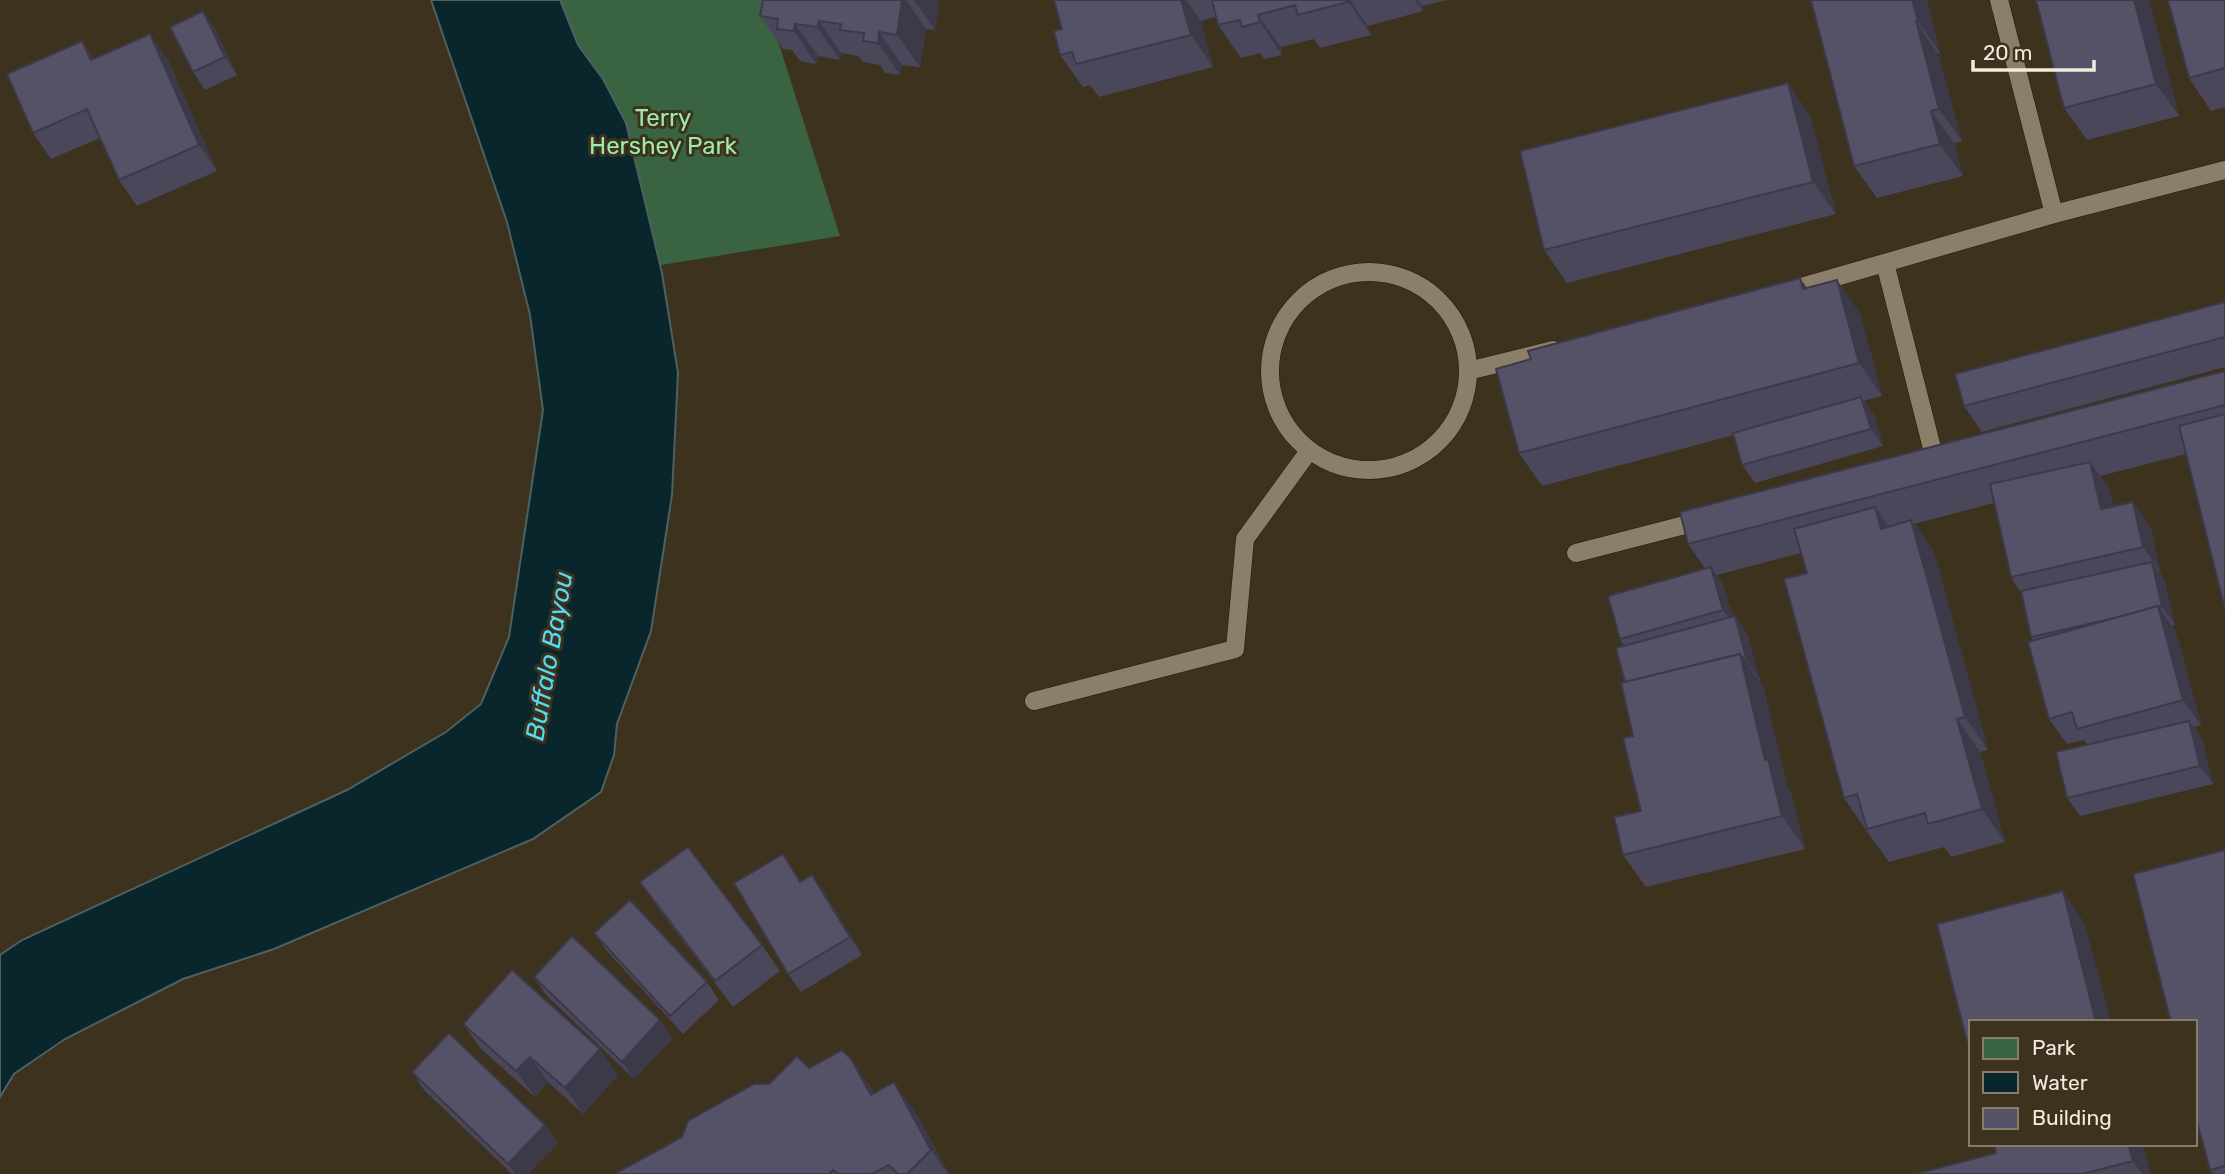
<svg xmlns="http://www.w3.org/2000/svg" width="2225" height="1174" font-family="Rubik,sans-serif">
<rect width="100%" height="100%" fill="#3d321e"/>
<!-- green -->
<polygon fill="#3a6441" points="476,0 765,0 840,236 575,279"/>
<!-- water -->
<polygon fill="#08262b" stroke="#4e6161" stroke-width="2" points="431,0 560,0 578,45 603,79 626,123 662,273 678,373 672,495 651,631 617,724 614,755 601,792 533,839 274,949 183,979 65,1039 14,1074 0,1097 0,955 22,940 347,790 446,732 481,704 509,637 543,410 530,315 507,222"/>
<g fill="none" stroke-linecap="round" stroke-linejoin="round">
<defs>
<g id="lane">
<polyline points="1999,0 2054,214"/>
<polyline points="1885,263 1935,460"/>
<circle cx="1369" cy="371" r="99"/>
<polyline points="1784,292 2054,214 2225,170"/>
<polyline points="1468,371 1553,350"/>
<polyline points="1576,553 1704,520"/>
<polyline points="1034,701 1235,649 1245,539 1309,451"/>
</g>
</defs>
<!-- lane casing -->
<use href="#lane" stroke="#231906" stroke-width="19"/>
<!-- lane -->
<use href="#lane" stroke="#8c7f69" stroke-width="18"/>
</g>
<!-- wall -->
<g fill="#494759">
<polygon points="763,0 939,0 935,30 926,29 920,67 902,65 900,75 885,73 880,65 863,62 858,56 841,53 840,60 818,56 816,64 800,61 792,50 783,49 760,16"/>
<polygon points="1054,0 1447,0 1422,6 1423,11 1368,26 1371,35 1320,48 1314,39 1281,47 1282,55 1264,59 1260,53 1241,58 1218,25 1216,17 1201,21 1213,67 1099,97 1090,85 1083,87 1060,55 1062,29"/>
<polygon points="1811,0 1927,0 1940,53 1938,54 1962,141 1954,143 1963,176 1877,198 1854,166"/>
<polygon points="2149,0 2179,116 2087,140 2064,108"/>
<polygon points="2225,0 2225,107 2211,111 2189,78"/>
<polygon points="215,29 237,75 205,90 193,72"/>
<polygon points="94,59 168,60 217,171 137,206 119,180 100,138 51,159 33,133"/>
<polygon points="1788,83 1810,116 1836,214 1567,283 1544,250"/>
<polygon points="1807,288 1860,313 1882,396 1864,401 1874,415 1883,446 1755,483 1742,465 1734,435 1542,486 1519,453"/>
<polygon points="2225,302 2225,367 1982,432 1964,406"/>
<polygon points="2225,371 2225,609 2186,454 2100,476 2109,488 2113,507 2133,502 2151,528 2160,573 2164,579 2175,625 2172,626 2176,632 2201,725 2194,727 2202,739 2213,784 2080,816 2067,798 2088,745 2084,740 2067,744 2049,719 2033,640 2031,637 2021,593 2011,577 1994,503 1914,524 1934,552 1988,750 1980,752 2005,842 1951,857 1944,847 1889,862 1866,830 1844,798 1807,573 1801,553 1717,575 1723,585 1733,617 1735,616 1747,634 1760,680 1758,680 1763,686 1787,786 1791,792 1805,849 1646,887 1623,855 1641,811 1624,646 1620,639 1705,568 1688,544"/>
<polygon points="2225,850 2225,1174 2213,1174 2210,1170"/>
<polygon points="795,872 801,882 825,893 862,955 801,992 788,974"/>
<polygon points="640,882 762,945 780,971 733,1007 658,908"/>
<polygon points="594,933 707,982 719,1000 683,1034 607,951"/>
<polygon points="534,977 673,1038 634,1079 546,995"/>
<polygon points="463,1024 618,1075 583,1114 548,1082 535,1097 481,1049"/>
<polygon points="809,1068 875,1093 917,1115 949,1174 619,1174 769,1084"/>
<polygon points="412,1072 545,1125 558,1143 528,1174 512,1174 424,1090"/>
<polygon points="1994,1144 2143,1144 2150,1174 1920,1174 1996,1153"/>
</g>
<!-- shaded-wall -->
<g fill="#3c3949">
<polygon points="902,0 906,0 926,29 920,67 897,35"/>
<polygon points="914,0 939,0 935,30"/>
<polygon points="1181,0 1186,0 1201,21 1213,67 1191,35"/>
<polygon points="1347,0 1350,0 1368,26 1371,35"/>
<polygon points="1415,0 1418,0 1422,6 1423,11"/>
<polygon points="1912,0 1927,0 1940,53 1918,21"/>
<polygon points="2134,0 2149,0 2179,116 2156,84"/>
<polygon points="203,11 215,29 237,75 225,57"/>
<polygon points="1258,15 1281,47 1282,55 1260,22"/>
<polygon points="819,21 841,53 840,60 817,27"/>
<polygon points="1916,21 1938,54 1962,141 1939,109"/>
<polygon points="795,24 818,56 816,64 794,31"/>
<polygon points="879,32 902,65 900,75 878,43"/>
<polygon points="150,34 168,60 217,171 199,145"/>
<polygon points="82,41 100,67 91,60"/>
<polygon points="1788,83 1810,116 1836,214 1813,182"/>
<polygon points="1931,111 1954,143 1963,176 1940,144"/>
<polygon points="1800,278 1823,311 1803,289"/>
<polygon points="1837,280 1860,313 1882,396 1859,363"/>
<polygon points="1861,397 1874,415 1883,446 1871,429"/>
<polygon points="2090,462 2109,488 2119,535 2101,509"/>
<polygon points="2133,502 2151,528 2161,573 2143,547"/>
<polygon points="1875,507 1898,540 1881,529"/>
<polygon points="1911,520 1934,552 1988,750 1965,717"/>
<polygon points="2152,562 2164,579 2175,625 2162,607"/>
<polygon points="1711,567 1723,585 1736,628 1723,610"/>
<polygon points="2158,606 2176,632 2201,725 2183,700"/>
<polygon points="1735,616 1747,634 1760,680 1747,662"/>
<polygon points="1740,654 1763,686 1787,786 1791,792 1805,849 1782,816 1765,760"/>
<polygon points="1957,719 1980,752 2005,842 1982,809"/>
<polygon points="2189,721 2202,739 2213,784 2200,766"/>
<polygon points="812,875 825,893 862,955 850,937"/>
<polygon points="2063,891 2085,924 2111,1022 2096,1022"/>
<polygon points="660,1020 673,1038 634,1079 622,1062"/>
<polygon points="600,1049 618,1075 583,1114 565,1088"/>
<polygon points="530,1057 548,1082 535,1097 516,1071"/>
<polygon points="851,1059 874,1092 894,1128 871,1095"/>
<polygon points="894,1082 917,1115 949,1174 948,1174 931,1150"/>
<polygon points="545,1125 558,1143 528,1174 515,1174 508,1164"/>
<polygon points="2128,1144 2143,1144 2150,1174 2142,1174 2133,1161"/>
</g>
<!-- building -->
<g fill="#555268" stroke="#3c3949" stroke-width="2">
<polygon points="763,0 902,0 897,35 879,32 878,43 863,41 864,33 840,30 841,24 819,21 817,27 795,24 794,31 777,29 778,19 760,16"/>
<polygon points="1054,0 1181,0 1191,35 1076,64 1072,52 1060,55 1054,31 1062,29"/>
<polygon points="1212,0 1347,0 1348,2 1298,15 1295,5 1258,15 1260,22 1242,27 1240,20 1218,25"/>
<polygon points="1811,0 1912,0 1918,21 1916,21 1939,109 1931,111 1940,144 1854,166"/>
<polygon points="2036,0 2134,0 2156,84 2064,108"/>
<polygon points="2168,0 2225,0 2225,68 2189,78"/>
<polygon points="203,11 225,57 193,72 170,27"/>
<polygon points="150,34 199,145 119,180 87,109 33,133 7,74 82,41 91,60"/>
<polygon points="1788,83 1813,182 1544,250 1520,151"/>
<polygon points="1800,278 1803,289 1837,280 1859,363 1519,453 1496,369 1531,359 1528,351"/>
<polygon points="2225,302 2225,337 1964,406 1955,374"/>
<polygon points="2225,371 2225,405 1688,544 1680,512"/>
<polygon points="1861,397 1871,429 1742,465 1733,433"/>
<polygon points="2225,414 2225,609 2179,426"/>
<polygon points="2090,462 2101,509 2133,502 2143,547 2011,577 1990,484"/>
<polygon points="1875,507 1881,529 1911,520 1965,717 1957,719 1982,809 1928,824 1925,813 1867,829 1857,794 1844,798 1784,579 1807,573 1794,529"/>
<polygon points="2152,562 2162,607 2159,608 2158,606 2115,618 2031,637 2021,591"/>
<polygon points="1711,567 1723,610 1620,639 1608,596"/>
<polygon points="2158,606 2183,700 2077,729 2072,712 2049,719 2028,642"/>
<polygon points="1735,616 1747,662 1746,662 1740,654 1625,682 1616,648"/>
<polygon points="1740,654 1765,760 1768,759 1782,816 1623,855 1614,817 1641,811 1623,738 1633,736 1621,683"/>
<polygon points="2189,721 2200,766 2067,798 2056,752"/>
<polygon points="688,847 762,945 715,981 640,882"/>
<polygon points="2225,850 2225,1166 2210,1170 2195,1114 2195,1022 2171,1022 2133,874"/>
<polygon points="783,854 800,882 812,875 850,937 788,974 734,883"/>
<polygon points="2063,891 2096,1022 1971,1022 1971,1057 1937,924"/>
<polygon points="630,900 707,982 670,1016 594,933"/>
<polygon points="572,936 660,1020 622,1062 534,977"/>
<polygon points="512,970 600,1049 565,1088 530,1057 516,1071 463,1024"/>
<polygon points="449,1033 545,1125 508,1164 412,1072"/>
<polygon points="842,1050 851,1059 871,1095 894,1082 931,1150 907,1174 898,1174 889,1165 872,1174 838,1174 833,1170 829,1174 619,1174 618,1172 682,1137 688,1121 754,1084 769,1084 797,1056 809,1068"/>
<polygon points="1994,1144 2128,1144 2133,1161 2082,1174 1920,1174 1919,1173 1996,1153"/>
</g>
<g text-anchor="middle" stroke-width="6" stroke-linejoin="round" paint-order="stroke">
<!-- park labels -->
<g font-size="24" fill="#9deba9" stroke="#3d321e">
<text x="663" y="126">Terry<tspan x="663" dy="28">Hershey Park</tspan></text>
</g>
<!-- water labels -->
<g font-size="26" font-style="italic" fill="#54daf3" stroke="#3d321e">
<text transform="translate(549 656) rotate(-80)" y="9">Buffalo Bayou</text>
</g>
</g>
<!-- legend -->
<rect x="1969" y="1020" width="228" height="126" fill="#3d321e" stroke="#857c6b" stroke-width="2"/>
<rect x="1983" y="1038" width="35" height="21" fill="#3a6441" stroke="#857c6b" stroke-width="2"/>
<text x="2032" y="1055" font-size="21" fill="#f2ebdf">Park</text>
<rect x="1983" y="1072" width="35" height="21" fill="#08262b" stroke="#857c6b" stroke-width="2"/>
<text x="2032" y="1090" font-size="21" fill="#f2ebdf">Water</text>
<rect x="1983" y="1108" width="35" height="21" fill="#555268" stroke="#857c6b" stroke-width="2"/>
<text x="2032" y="1125" font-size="21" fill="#f2ebdf">Building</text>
<!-- scale -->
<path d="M1973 60v10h121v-10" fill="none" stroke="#f2ebdf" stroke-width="3.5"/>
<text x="1983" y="60" font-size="21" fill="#f2ebdf" stroke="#3d321e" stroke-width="5" paint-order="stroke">20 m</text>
</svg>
